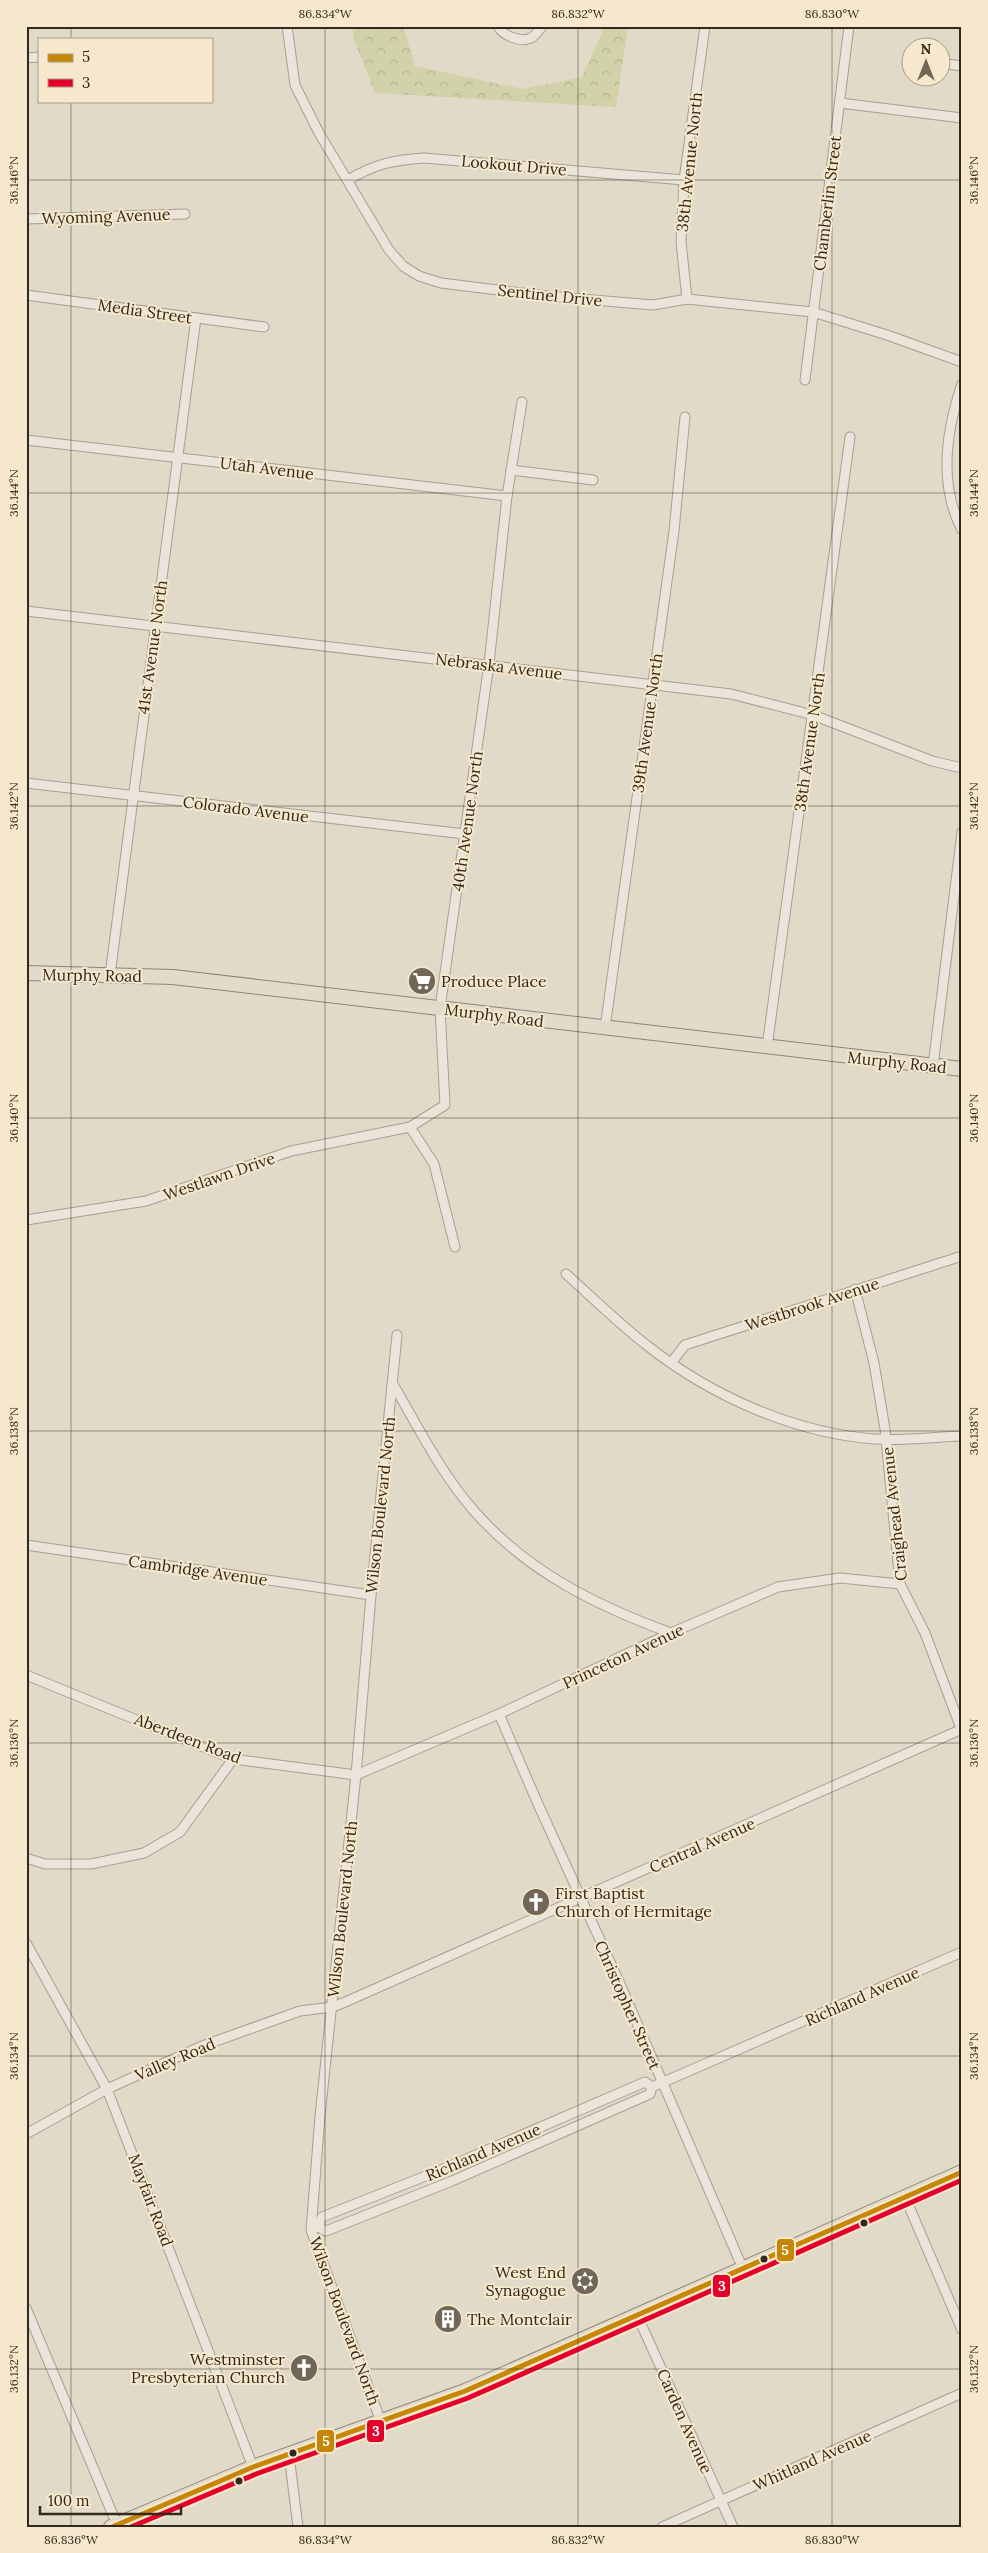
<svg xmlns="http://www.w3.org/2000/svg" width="988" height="2553" font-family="Lora,serif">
<defs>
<pattern id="forest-crowns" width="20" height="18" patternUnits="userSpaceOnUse" patternTransform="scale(1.25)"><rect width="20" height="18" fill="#d2d2aa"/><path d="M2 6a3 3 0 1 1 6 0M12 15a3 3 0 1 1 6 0" fill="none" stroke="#b5b492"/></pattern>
</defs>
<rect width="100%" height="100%" fill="#e2dac8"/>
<!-- forest -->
<polygon fill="url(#forest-crowns)" points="353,26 403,26 415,66 523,89 582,77 605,26 628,26 616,107 375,93 353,37"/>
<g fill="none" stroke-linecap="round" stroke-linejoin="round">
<defs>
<g id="minor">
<polyline points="287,26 295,85 319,133 389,250 403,266 419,276 441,283 547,296 653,305 687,299 813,312 887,335 962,362"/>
<path d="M498 26C502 35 520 43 531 38 535 36 539 30 542 26"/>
<polyline points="26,58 39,57"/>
<polyline points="940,63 962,66"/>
<polyline points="840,103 962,118"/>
<path d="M348 180C375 164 393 160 424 158L684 180"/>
<polyline points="26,219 185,214"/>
<polyline points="26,295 264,327"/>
<polyline points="687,299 681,242 684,180 705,26"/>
<polyline points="805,380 849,26"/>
<path d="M962 384C946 431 938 484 962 530"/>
<polyline points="26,440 507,496"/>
<polyline points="511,470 593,480"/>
<polyline points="26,611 731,694 813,715 932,761 962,768"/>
<polyline points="26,783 465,834"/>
<polyline points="110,975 196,318"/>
<polyline points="605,1028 674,531 685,417"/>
<polyline points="767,1047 850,437"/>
<polyline points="933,1066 962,832"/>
<polyline points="410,1127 434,1164 455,1247"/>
<polyline points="26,1220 146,1201 291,1151 410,1127 445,1105 440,1008 489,664 507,496 522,402"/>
<path d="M566 1274C593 1298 620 1325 649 1347 712 1396 794 1433 874 1439 903 1441 933 1437 962 1436"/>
<polyline points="855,1289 874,1363 885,1429 900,1584 925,1633 962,1731"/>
<polyline points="671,1363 685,1345 962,1256"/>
<path d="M393 1384C418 1427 442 1475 475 1512 528 1572 597 1606 671 1633"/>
<polyline points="26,1545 371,1595"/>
<polyline points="26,1675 233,1759 356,1775 499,1714 671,1633 778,1587 840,1578 900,1584"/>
<polyline points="499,1714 538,1804 621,1986 743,2269"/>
<polyline points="26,1858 45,1864 91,1864 144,1853 180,1832 233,1759"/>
<polyline points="26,1943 107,2089 253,2467"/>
<polyline points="26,2134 107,2089 202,2046 300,2011 332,2007 343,2003 962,1729"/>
<polyline points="905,2197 962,2330"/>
<polyline points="318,2227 326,2231 452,2181 650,2094 652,2087 962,1952"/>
<polyline points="313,2229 318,2227 322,2217 441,2170 645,2082 652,2087"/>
<polyline points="26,2308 118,2527"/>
<polyline points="637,2315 733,2527"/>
<polyline points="381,2422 311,2230 320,2116 356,1775 371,1595 397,1335"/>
<polyline points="289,2455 298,2527"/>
<polyline points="662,2527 962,2393"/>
</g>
<g id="primary">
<polyline points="26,973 173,977 962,1069"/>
<polyline points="111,2527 253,2467 465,2391 962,2172"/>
</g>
</defs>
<!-- minor casing -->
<use href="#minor" stroke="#a79f92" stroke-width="11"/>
<!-- primary casing -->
<use href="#primary" stroke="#8c8479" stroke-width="16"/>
<!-- minor -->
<use href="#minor" stroke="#eae4da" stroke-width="9"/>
<!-- primary -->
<use href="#primary" stroke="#e2dbcb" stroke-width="14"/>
<defs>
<polyline id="bus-1" points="112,2527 253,2467 465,2391 962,2172"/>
<polyline id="bus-2" points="131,2527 256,2474 468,2398 962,2180"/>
</defs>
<!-- bus-1 casing -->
<use href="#bus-1" stroke="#f5e8cc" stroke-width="9"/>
<!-- bus-2 casing -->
<use href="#bus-2" stroke="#f5e8cc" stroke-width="9"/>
<!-- bus-1 -->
<use href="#bus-1" stroke="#c68607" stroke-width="5"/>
<!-- bus-2 -->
<use href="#bus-2" stroke="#e4002b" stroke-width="5"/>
</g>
<!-- ticks -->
<path fill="none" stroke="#34271b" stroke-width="1" stroke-opacity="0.45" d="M71 26V39M325 26V2527M578 26V2527M832 26V2527M71 101V2527M26 180H962M26 493H962M26 806H962M26 1118H962M26 1431H962M26 1743H962M26 2056H962M26 2369H962"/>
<!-- icons -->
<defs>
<symbol id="supermarket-disc" viewBox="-11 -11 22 22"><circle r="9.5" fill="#716658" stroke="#f5e8cc"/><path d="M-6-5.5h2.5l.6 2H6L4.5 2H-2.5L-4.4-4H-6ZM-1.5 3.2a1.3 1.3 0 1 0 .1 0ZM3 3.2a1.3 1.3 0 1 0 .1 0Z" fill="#fff"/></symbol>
<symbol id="church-disc" viewBox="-11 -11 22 22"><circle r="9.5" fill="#716658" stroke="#f5e8cc"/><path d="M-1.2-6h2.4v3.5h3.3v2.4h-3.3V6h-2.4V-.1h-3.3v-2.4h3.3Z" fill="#fff"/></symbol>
<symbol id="synagogue-disc" viewBox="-11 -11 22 22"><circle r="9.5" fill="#716658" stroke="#f5e8cc"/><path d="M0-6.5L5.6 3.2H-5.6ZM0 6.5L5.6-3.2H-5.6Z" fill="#fff"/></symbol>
<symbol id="building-disc" viewBox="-11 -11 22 22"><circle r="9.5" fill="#716658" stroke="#f5e8cc"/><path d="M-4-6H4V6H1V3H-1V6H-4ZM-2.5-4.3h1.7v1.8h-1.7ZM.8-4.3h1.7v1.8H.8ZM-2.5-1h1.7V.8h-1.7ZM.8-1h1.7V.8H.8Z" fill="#fff"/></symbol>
</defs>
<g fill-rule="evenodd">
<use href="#supermarket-disc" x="406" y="965" width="32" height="32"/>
<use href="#church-disc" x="520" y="1886" width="32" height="32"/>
<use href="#synagogue-disc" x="569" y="2265" width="32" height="32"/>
<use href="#building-disc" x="432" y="2303" width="32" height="32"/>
<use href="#church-disc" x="288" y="2352" width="32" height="32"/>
</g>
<!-- markers -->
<g fill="#34271b" stroke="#f5e8cc" stroke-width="2">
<circle cx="864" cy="2223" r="4.5"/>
<circle cx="764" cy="2259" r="4.5"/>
<circle cx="293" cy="2453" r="4.5"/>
<circle cx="239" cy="2481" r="4.5"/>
</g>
<g text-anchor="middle" stroke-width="4" stroke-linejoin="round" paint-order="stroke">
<!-- street labels -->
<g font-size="16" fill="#34271b" stroke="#f5e8cc">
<text transform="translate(689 162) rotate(-84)" y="6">38th Avenue North</text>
<text transform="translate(514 165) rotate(5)" y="6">Lookout Drive</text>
<text transform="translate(827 203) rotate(-83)" y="6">Chamberlin Street</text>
<text transform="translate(106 216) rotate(-2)" y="6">Wyoming Avenue</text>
<text transform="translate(550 295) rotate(6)" y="6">Sentinel Drive</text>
<text transform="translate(145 311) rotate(8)" y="6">Media Street</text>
<text transform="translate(267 468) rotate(7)" y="6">Utah Avenue</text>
<text transform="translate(152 647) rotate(-82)" y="6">41st Avenue North</text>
<text transform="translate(499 666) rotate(7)" y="6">Nebraska Avenue</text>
<text transform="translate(647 723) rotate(-82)" y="6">39th Avenue North</text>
<text transform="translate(809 742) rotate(-82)" y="6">38th Avenue North</text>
<text transform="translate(246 809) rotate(7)" y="6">Colorado Avenue</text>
<text transform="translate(467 821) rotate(-82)" y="6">40th Avenue North</text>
<text transform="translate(92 975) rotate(1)" y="6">Murphy Road</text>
<text transform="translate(494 1015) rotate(7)" y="6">Murphy Road</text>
<text transform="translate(897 1062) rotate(6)" y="6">Murphy Road</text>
<text transform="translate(219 1176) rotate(-19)" y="6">Westlawn Drive</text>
<text transform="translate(812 1304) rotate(-18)" y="6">Westbrook Avenue</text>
<text transform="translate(380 1505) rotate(-84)" y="6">Wilson Boulevard North</text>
<text transform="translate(894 1514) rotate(-96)" y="6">Craighead Avenue</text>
<text transform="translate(198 1570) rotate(8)" y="6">Cambridge Avenue</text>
<text transform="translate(623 1656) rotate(-25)" y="6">Princeton Avenue</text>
<text transform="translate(188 1738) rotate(21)" y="6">Aberdeen Road</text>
<text transform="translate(702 1845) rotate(-24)" y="6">Central Avenue</text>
<text transform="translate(342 1909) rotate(-84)" y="6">Wilson Boulevard North</text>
<text transform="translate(862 1996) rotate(-24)" y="6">Richland Avenue</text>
<text transform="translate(628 2005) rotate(66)" y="6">Christopher Street</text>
<text transform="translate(175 2059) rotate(-23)" y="6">Valley Road</text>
<text transform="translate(483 2152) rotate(-23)" y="6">Richland Avenue</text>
<text transform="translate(151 2200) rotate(69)" y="6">Mayfair Road</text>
<text transform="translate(345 2321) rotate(70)" y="6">Wilson Boulevard North</text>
<text transform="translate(685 2421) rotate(66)" y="6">Carden Avenue</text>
<text transform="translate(812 2460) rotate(-24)" y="6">Whitland Avenue</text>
</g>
<!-- poi labels -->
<g font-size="16" fill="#34271b" stroke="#f5e8cc" text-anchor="start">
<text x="441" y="987">Produce Place</text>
<text x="555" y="1899">First Baptist<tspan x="555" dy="18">Church of Hermitage</tspan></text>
<text x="566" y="2278" text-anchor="end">West End<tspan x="566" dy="18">Synagogue</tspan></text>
<text x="467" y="2325">The Montclair</text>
<text x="285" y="2365" text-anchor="end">Westminster<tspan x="285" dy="18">Presbyterian Church</tspan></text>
</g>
</g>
<g stroke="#f5e8cc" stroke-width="2">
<rect x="776" y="2238" width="19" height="24" rx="5" fill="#c68607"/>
<rect x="712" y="2274" width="19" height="24" rx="5" fill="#e4002b"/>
<rect x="366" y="2419" width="19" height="24" rx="5" fill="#e4002b"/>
<rect x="316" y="2429" width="19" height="24" rx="5" fill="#c68607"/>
</g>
<g font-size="14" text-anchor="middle" font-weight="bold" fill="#fff">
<text x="785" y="2255">5</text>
<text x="722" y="2291">3</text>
<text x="376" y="2436">3</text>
<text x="326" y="2446">5</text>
</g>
<!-- border -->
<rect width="988" height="2553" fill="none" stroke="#f5e8cc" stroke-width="55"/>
<!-- legend -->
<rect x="38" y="38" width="175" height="65" fill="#f5e8cc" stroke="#a89b85"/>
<rect x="48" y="54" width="25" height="8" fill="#c68607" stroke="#a89b85"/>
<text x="82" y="62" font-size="15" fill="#34271b">5</text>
<rect x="48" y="79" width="25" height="8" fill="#e4002b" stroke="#a89b85"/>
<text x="82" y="88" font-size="15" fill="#34271b">3</text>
<!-- north arrow -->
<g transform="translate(926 62)"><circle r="24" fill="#f5e8cc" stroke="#a89b85"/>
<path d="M0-4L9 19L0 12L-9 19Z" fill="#716658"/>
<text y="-8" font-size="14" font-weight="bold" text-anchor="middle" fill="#34271b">N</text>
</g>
<!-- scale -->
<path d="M40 2506v8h141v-8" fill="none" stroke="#34271b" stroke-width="2.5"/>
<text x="48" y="2506" font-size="15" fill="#34271b" stroke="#f5e8cc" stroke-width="4" paint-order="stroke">100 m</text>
<rect x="28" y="28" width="932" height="2498" fill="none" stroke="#34271b" stroke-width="2"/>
<g font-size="12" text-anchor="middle" fill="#34271b">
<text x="325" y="18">86.834°W</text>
<text x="578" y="18">86.832°W</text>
<text x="832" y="18">86.830°W</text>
<text transform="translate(14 180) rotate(-90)" y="4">36.146°N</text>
<text transform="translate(974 180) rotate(-90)" y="4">36.146°N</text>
<text transform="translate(14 493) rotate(-90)" y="4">36.144°N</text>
<text transform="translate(974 493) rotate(-90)" y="4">36.144°N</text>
<text transform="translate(14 806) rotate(-90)" y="4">36.142°N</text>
<text transform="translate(974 806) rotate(-90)" y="4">36.142°N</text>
<text transform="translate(14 1118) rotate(-90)" y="4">36.140°N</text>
<text transform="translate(974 1118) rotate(-90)" y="4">36.140°N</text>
<text transform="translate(14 1431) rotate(-90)" y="4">36.138°N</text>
<text transform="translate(974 1431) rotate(-90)" y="4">36.138°N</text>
<text transform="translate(14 1743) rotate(-90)" y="4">36.136°N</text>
<text transform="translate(974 1743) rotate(-90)" y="4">36.136°N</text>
<text transform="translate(14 2056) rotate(-90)" y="4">36.134°N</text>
<text transform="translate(974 2056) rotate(-90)" y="4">36.134°N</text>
<text transform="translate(14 2369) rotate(-90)" y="4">36.132°N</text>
<text transform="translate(974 2369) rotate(-90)" y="4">36.132°N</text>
<text x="71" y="2544">86.836°W</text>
<text x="325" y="2544">86.834°W</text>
<text x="578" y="2544">86.832°W</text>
<text x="832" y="2544">86.830°W</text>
</g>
</svg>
